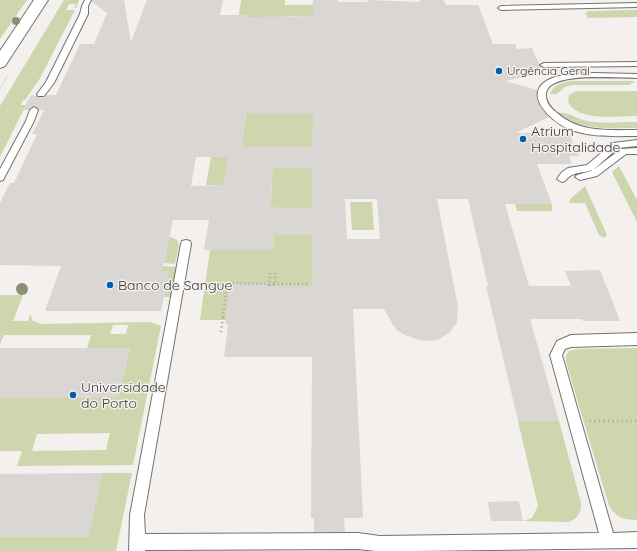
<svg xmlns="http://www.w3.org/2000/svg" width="637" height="551" font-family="Quicksand,sans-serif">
<rect width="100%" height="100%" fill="#f4f0ee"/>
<!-- green -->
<g fill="#cdd6ad" fill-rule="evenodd">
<polygon points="0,0 27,0 0,39"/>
<polygon points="64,0 79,0 76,8 74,8 76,4 69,4 66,10 75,10 39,80 25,100 23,100 21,105 26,105 0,157 0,106"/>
<polygon points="241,0 285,0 285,5 313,5 313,14 315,16 287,16 284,52 240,70 248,16 239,15"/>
<polygon points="637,10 637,17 588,18 610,54 637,54 610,54 585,13 589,11"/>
<path d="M577 81H634V82L629 85H572L565 87 557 94H550C554 83 566 81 577 81Z"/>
<path d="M576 91H637V116C618 116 578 122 568 102L569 95Z"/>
<polygon points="247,109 309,112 316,115 313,115 313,144 315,149 306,147 269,147 267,168 308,168 315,166 315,210 270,208 272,185 225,181 224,185 206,185 211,157 240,157"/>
<path d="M558 113C568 111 577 119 587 121 603 124 621 122 637 122V128C609 128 581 131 558 113Z"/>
<polygon points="619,166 637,200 637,222 612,172"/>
<polygon points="585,186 607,235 604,238 599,235 585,203 569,203 570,199"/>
<polygon points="350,202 372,202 374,230 352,230"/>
<polygon points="515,204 552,204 552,211 517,211"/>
<polygon points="307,233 315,233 312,237 312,286 267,286 267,284 230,284 226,320 200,320 210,250 273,250 274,235 307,235"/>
<polygon points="156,237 171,237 177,240 179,245 175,264 164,263 169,239 155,239"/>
<polygon points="149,265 178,267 172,297 164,297 169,271 147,271"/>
<path d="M0 295H23L13 321H28L30 314 33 321 41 324 150 322 161 326 133 465 17 466 22 451H0V398H118L130 348H87L91 335H4L0 344ZM113 325H128L126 334H110ZM110 433 106 450 32 451 37 434Z"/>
<path d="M637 348V520C623 520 616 517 609 506L566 362V355L569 351 577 349Z"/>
<path d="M518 421H559L581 503C581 513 578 519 568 522L523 521 532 518 538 506Z"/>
<polygon points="102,473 132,473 116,551 0,551 0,537 88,537"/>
</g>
<!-- building -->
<g fill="#dad6d4" fill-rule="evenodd">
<path d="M92 0H124L131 42 147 0H223L220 15H248L247 17 313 16V0H338V2H368L367 0 420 2V0H444L446 5H478L493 44H515L517 49 532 48 543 73 505 81 537 90V100L541 108 549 117 516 133H569L579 156H569L572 164H537L552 204H505L529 286H571L565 271 600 270 620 321H583L582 319H530L559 421H518L486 286H488L468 199H437L458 307 457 322 449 333 439 339 431 341 419 340 405 335 398 331 393 325 384 309H353L363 518H344L345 532H314V518H311L312 357H224L228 324H225L230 284H267V286H312V235H274L273 250H204L209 220H173L162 271H169L161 311H45L61 266 0 265V203L10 183H14L37 134H32L44 110H39L34 106 28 110H23L31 95 44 98 47 95H56L80 44H94L107 13 92 2ZM246 114H313L312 147H242ZM196 157H227L224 185 191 186ZM273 168H312V208L270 207ZM345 199H377L380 239H347Z"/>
<polygon points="0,348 130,348 118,398 0,398"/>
<polygon points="102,473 88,537 0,537 0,474"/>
<polygon points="519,501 523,521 491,521 488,502"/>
</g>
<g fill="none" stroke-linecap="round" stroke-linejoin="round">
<defs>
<g id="service">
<polygon points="85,0 91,0 88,6 88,14 54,83 44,96 38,96 37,94 46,82 80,14 82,6"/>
<polygon points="637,3 637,7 501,10 498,8 501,6"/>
<polygon points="637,62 637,66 544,67 540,65 544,63"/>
<path d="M593 73 637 74V78C615 78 574 74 555 83 549 85 545 91 546 97 547 104 551 108 556 112 579 133 608 130 637 130V136C614 136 589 138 567 128 551 121 522 94 548 80 561 73 579 74 593 73Z"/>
<polygon points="34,107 38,110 34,121 3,180 0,181 0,169 26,121 30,110"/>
<path d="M637 140V146L618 148 593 170 621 149 637 148V154H626L597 176 580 180 575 177 577 175 591 171 592 170C581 174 572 171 565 181L562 182 557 179 562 172 568 168 587 165 613 143Z"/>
<polygon points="186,240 190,241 191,244 144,515 145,534 358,533 380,536 599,533 550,355 557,341 571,335 637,333 637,345 571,347 565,349 562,355 613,533 637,532 637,548 415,551 376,551 358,549 145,550 145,551 129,551 130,515 181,244 182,241"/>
</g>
<polygon id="minor" points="34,0 48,0 5,66 0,68 0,51"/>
</defs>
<!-- service casing -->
<use href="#service" stroke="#75716f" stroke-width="2"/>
<!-- minor casing -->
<use href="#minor" stroke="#75716f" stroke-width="2"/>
<!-- path-far2 -->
<polyline stroke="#aaa8a6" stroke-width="2" stroke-dasharray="0.5 2" stroke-linecap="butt" points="0,88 8,75"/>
<!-- path-far1 -->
<g stroke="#aaa8a6" stroke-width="2.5" stroke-dasharray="1 3" stroke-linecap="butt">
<polyline points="275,273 275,282"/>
<polyline points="274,284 309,284"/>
<polyline points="269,286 270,273"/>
<polyline points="223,317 227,283 274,284 275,282"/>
</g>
<!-- path -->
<g stroke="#aaa8a6" stroke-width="3" stroke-dasharray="1 3.5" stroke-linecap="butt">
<polyline points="221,332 223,316"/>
<polyline points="590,421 637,421"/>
</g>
<!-- service -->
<use href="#service" fill="#fff" fill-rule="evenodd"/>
<!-- minor -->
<use href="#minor" fill="#fff" fill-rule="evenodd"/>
</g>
<!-- trees -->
<g fill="#8c8e76">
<circle cx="16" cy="21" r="4"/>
<circle cx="22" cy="289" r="6"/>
</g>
<!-- markers -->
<g fill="#025eac" stroke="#f4f0ee" stroke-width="1.5">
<circle cx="499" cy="71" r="4"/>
<circle cx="523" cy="139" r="4"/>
<circle cx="110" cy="285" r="4"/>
<circle cx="73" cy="395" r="4"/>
</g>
<g text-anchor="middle" stroke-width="3" stroke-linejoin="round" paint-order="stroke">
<!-- far-poi labels -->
<g font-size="12" fill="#3a3938" stroke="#f4f0ee" text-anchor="start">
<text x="507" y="75">Urgência Geral</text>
</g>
<!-- poi labels -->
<g font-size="14" fill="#3a3938" stroke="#f4f0ee" text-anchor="start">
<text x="531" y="136">Atrium<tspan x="531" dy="16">Hospitalidade</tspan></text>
<text x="118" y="290">Banco de Sangue</text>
<text x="81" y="392">Universidade<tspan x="81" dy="16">do Porto</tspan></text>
</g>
</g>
</svg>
